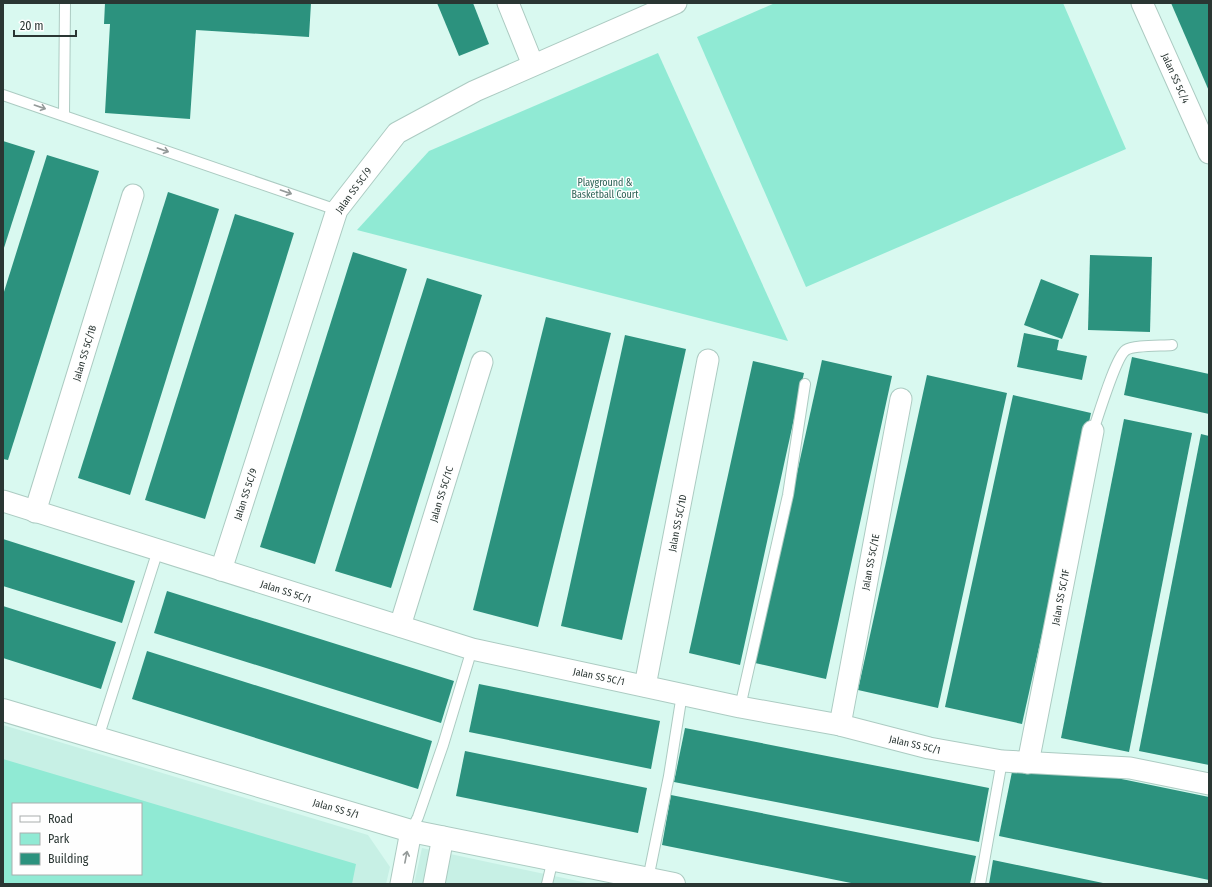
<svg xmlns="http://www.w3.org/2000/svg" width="1212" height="887" font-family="'Fira Sans Condensed',sans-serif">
<rect width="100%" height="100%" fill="#d9f9f0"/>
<!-- built -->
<g fill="#c7f0e5" fill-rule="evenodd">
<path d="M3 725 368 835 390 867 386 884H3ZM13 804H141V874H13Z"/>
<polygon points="422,848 592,884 414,884"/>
</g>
<!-- green -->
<g fill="#90ead4" fill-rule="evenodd">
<polygon points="775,3 1063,3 1126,149 806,287 697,37"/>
<polygon points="658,53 788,341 357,230 429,151"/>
<path d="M3 759 356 864 352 884H3ZM13 804H141V874H13Z"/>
</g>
<!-- building -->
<g fill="#2c927e">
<polygon points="105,3 311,3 309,37 196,30 190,119 105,113 110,24 104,24"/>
<polygon points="437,3 473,3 489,44 459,56"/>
<polygon points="1171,3 1209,3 1209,91"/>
<polygon points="3,141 35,151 3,251"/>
<polygon points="47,155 99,171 8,460 3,459 3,295"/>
<polygon points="168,192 219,209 130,495 78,478"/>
<polygon points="235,214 294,233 205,519 145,500"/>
<polygon points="353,252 407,269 315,564 260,547"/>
<polygon points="1090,255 1152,257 1150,332 1088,330"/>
<polygon points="427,278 482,295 391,588 335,571"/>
<polygon points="1041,279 1079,294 1062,339 1024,325"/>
<polygon points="546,317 611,333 538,627 473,610"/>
<polygon points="1024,333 1059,340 1057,350 1087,356 1082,380 1017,367"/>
<polygon points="625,335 686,349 622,640 561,626"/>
<polygon points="1132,357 1209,374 1209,414 1124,395"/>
<polygon points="822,360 892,376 826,679 755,663"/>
<polygon points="753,361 804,373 740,665 689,653"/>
<polygon points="927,375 1007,393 938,708 858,690"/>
<polygon points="1013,395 1091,413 1022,724 945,707"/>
<polygon points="1124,419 1192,433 1129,752 1061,738"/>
<polygon points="1201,434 1209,436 1209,765 1139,751"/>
<polygon points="3,539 135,581 122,623 3,586"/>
<polygon points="167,591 454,681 441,723 154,633"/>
<polygon points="3,606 116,642 101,689 3,658"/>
<polygon points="147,651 432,741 418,789 132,699"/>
<polygon points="479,684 660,721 651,769 469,732"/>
<polygon points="685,728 989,788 979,842 674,782"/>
<polygon points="465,751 647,788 638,833 456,796"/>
<polygon points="1015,757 1209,797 1209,880 999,836"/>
<polygon points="671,795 976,856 970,884 856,884 662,845"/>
<polygon points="993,860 1103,883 1103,884 989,884"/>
</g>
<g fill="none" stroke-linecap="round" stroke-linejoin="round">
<defs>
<g id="lane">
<polyline points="3,95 337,210"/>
<polyline points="64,115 65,3"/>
<path d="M1093 431C1098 417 1116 356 1126 350 1133 345 1163 346 1172 345"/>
<polyline points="740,707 788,495 805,384"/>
<polyline points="98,738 158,550"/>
<polyline points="411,831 418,817 443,745 472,649"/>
<polyline points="648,879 669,776 682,694"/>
<polyline points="547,884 553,859"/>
<polyline points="980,884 1002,761"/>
</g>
<g id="street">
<polyline points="508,3 533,65"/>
<polyline points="1142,3 1209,153"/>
<polyline points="3,501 472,649 740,707 840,725 929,748 1002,761 1130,768 1209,784"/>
<polyline points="35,512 133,195"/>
<polyline points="221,570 337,210 397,133 475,91 676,3"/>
<polyline points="400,626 482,362"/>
<polyline points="645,686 708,360"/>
<polyline points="840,725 901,399"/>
<polyline points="1028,763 1093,431"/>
<polyline points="401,884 411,831"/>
<polyline points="434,884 443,837"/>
</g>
<polyline id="secondary" points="3,710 411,831 674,884"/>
</defs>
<!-- lane casing -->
<use href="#lane" stroke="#accbc2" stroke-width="12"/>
<!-- street casing -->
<use href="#street" stroke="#accbc2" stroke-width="23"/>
<!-- secondary casing -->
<use href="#secondary" stroke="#accbc2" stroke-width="24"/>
<!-- lane -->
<use href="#lane" stroke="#fff" stroke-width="10"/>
<!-- street -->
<use href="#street" stroke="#fff" stroke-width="21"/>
<!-- secondary -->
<use href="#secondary" stroke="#fff" stroke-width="22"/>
</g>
<!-- one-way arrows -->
<defs><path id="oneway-shaft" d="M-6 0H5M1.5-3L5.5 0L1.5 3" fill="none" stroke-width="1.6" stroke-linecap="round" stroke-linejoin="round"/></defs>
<g stroke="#949a99">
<use href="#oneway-shaft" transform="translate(40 107) rotate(19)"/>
<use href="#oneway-shaft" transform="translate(163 150) rotate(19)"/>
<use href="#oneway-shaft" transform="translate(286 192) rotate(19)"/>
<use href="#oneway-shaft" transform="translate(406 857) rotate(-79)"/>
</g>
<g text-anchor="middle" stroke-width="3" stroke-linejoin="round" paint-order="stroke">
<!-- street labels -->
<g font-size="10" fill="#2a3633" stroke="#fefefe">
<text transform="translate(1176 78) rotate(66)" y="4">Jalan SS 5C/4</text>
<text transform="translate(353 190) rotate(-54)" y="4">Jalan SS 5C/9</text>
<text transform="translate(84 353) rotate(-73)" y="4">Jalan SS 5C/1B</text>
<text transform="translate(245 494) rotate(-72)" y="4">Jalan SS 5C/9</text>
<text transform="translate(441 494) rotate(-73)" y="4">Jalan SS 5C/1C</text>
<text transform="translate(677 523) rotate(-79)" y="4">Jalan SS 5C/1D</text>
<text transform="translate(870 562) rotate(-79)" y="4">Jalan SS 5C/1E</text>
<text transform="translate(286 591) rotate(18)" y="4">Jalan SS 5C/1</text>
<text transform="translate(1060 597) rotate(-79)" y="4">Jalan SS 5C/1F</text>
<text transform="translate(599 676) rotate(12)" y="4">Jalan SS 5C/1</text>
<text transform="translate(915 744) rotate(13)" y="4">Jalan SS 5C/1</text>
<text transform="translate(336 808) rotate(16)" y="4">Jalan SS 5/1</text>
</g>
<!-- park labels -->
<g font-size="10" fill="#2d6256" stroke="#fefefe">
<text x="605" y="186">Playground &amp;<tspan x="605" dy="12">Basketball Court</tspan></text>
</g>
</g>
<!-- border -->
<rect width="1212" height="887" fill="none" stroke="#2a3633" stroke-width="8"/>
<!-- legend -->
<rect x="12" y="803" width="130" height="72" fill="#fefefe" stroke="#a9aead"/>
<rect x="20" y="816" width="20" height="6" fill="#ffffff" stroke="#a9aead"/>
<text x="48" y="823" font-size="12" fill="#2a3633">Road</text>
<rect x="20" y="833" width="20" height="12" fill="#90ead4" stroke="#a9aead"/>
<text x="48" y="843" font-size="12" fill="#2a3633">Park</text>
<rect x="20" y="853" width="20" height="12" fill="#2c927e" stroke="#a9aead"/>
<text x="48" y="863" font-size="12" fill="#2a3633">Building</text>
<!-- scale -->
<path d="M14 30v6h62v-6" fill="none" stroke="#2a3633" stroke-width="2"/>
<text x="20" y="30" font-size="12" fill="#2a3633" stroke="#fefefe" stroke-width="3" paint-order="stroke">20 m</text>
</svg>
